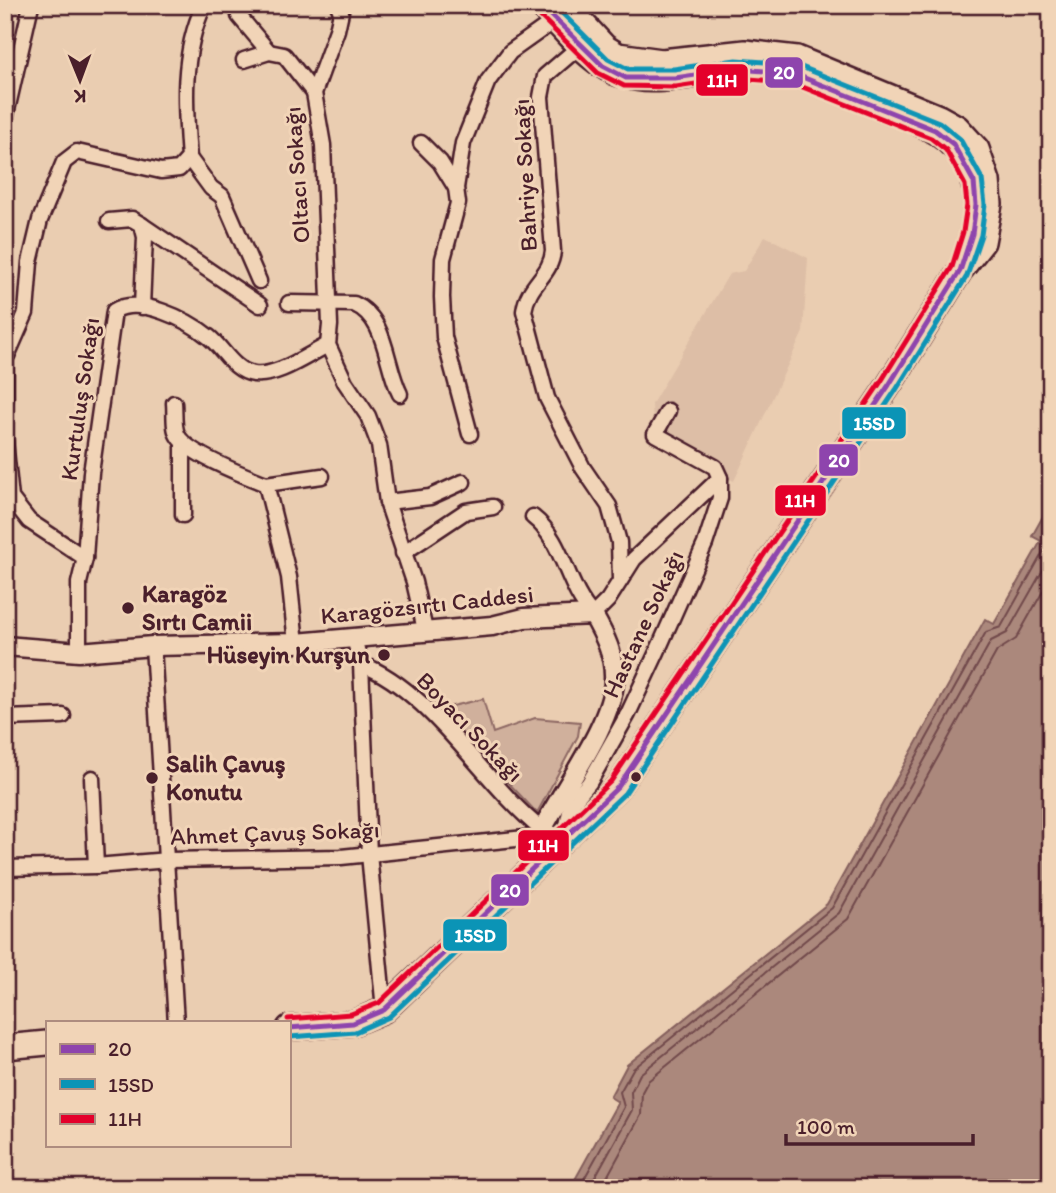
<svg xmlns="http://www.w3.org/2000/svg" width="1056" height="1193" font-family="Itim,sans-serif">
<rect width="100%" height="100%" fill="#eacdb1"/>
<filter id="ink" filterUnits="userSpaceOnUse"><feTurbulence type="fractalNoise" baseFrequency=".0143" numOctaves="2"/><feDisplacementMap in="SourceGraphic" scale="14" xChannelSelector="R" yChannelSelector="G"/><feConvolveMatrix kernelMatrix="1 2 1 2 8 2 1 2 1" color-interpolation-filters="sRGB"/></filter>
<g filter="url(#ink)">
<!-- built -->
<polygon fill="#ddbea6" points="765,236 808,258 803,332 734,481 654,442 652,404 729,274 744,271"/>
<!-- green -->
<polygon fill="#d0b09c" stroke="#8d6864" stroke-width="2" points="483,699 493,733 535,718 580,722 578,736 537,813 439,709"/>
<!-- water -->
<polygon fill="#ab887c" stroke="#845e5c" stroke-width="2" points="1051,502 1051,1188 558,1188 563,1180 572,1185 618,1102 610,1097 627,1065 827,904 985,619 994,624 1041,541 1032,536"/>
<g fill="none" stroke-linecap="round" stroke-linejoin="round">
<!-- shore -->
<g stroke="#71494b" stroke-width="2">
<polyline points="579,1188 624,1107 620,1092 633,1069 832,908 986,632 1001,627 1047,545 1043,531 1051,517"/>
<polyline points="589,1188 632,1110 631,1092 640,1074 839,913 991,641 1007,633 1051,556"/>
<polyline points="601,1188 641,1115 642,1092 648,1081 848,919 997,651 1016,639 1051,577"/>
</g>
<defs>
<g id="minor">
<polyline points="338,5 341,12 337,30 314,93 323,145 330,325 328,345 345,382 368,416 379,445 387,502 414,582 425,630"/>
<polyline points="239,16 269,52"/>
<path d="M580 46 545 76 541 97 553 251C551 276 528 283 524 311L547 398 583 468 609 506 619 542 620 580"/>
<polyline points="244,60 269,52 284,55 314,93"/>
<polyline points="5,119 31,5"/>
<polyline points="421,143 440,162 456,188"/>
<polyline points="189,158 211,188 222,196 259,281"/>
<polyline points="109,221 132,219 142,225"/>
<path d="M289 303 354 304C387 318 385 365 400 394"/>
<polyline points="142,307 145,237 142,225 260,305"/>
<polyline points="5,353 5,400"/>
<path d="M7 356 26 313 30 262 40 220 64 162 77 152 161 171 179 169 189 158C185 106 181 54 204 5"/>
<path d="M174 403C175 412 173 428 178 436 188 454 246 476 266 484L289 577 296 643"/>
<polyline points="470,434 444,337 442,297 443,259 458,203 456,188 463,143 488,81 510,52 555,20"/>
<polyline points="5,441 11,498 29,521 85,558"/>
<polyline points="266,484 322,476"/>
<polyline points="387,502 430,497 463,482"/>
<polyline points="183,515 183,443"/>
<path d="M533 517C564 541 566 587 593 615L608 600 634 559 720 478"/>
<polyline points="403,553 466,511 493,507"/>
<polyline points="354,638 361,664 369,854 384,1010"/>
<polyline points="153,646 176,1023"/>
<path d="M79 652V583L85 558 91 473 114 311C139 295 188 320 209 337 224 349 233 371 254 374 278 377 307 355 328 345"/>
<polyline points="5,718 63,716"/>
<polyline points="92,778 96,866"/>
<polyline points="565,834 572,803 589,783 628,714 657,652 705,544 720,498 720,478 715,467 655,434 668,411"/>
<path d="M5 868 96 866 168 860 341 857 535 837 542 830C483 783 432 691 361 664"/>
</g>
<path id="tertiary" d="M5 646 79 652 153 646 296 643 492 626 524 618 593 615C605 636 615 656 614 680 613 723 562 790 542 830L563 843"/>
<g id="primary">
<path d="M541 5C560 26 580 51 603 66 642 92 693 73 735 69 766 66 797 74 825 84"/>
<path d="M918 123C945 134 969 156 974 186"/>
<polyline points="289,1028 353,1023 384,1010 618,787 889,385 960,271 983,242 990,204 988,181 977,149 957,127 939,117 797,58 745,52 662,61 618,55 605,47 566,5"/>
<polyline points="5,1047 47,1043"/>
</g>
</defs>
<!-- minor casing -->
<use href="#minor" stroke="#4a1f2b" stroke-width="19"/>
<!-- tertiary casing -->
<use href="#tertiary" stroke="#4a1f2b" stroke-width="23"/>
<!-- primary casing -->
<use href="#primary" stroke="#4a1f2b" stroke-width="28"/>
<!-- minor -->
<use href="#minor" stroke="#f1d4b7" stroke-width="14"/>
<!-- tertiary -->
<use href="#tertiary" stroke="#f1d4b7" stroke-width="18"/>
<!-- primary -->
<use href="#primary" stroke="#f1d4b7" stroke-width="23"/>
<defs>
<polyline id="bus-1" points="289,1028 353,1023 384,1010 618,787 889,385 960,271 972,234 976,205 974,182 953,144 935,130 792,73 736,69 675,78 626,78 603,66 541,5"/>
<polyline id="bus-2" points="290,1037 355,1032 389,1017 625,793 896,390 967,276 981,235 985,205 982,179 960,139 939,122 794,64 736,60 674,69 628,69 608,59 554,5"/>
<polyline id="bus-3" points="288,1019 351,1014 379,1003 611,781 882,380 952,267 963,232 967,205 965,185 946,150 931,138 790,82 736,78 676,87 624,86 598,73 535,11"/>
</defs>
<!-- bus-1 casing -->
<use href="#bus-1" stroke="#f1d4b7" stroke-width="10"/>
<!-- bus-2 casing -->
<use href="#bus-2" stroke="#f1d4b7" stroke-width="10"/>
<!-- bus-3 casing -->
<use href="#bus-3" stroke="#f1d4b7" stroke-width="10"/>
<!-- bus-1 -->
<use href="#bus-1" stroke="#8e44ad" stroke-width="5"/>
<!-- bus-2 -->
<use href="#bus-2" stroke="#0b94b6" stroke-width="5"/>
<!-- bus-3 -->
<use href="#bus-3" stroke="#e4002b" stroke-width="5"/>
</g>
</g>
<!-- markers -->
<g fill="#4a1f2b" stroke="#f1d4b7" stroke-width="2.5">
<circle cx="128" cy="608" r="7"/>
<circle cx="384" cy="655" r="7"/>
<circle cx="636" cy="777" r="6"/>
<circle cx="152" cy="778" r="7"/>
</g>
<g text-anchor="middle" stroke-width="6" stroke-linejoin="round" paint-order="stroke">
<!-- street labels -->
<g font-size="24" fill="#4a1f2b" stroke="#f1d4b7">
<text transform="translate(297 175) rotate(-94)" y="8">Oltacı Sokağı</text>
<text transform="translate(525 175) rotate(-93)" y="8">Bahriye Sokağı</text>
<text transform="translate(80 399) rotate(-82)" y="8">Kurtuluş Sokağı</text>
<text transform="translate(427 605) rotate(-6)" y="8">Karagözsırtı Caddesi</text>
<text transform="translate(643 624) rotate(-65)" y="8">Hastane Sokağı</text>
<text transform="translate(470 727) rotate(46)" y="8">Boyacı Sokağı</text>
<text transform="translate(275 833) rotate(-2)" y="8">Ahmet Çavuş Sokağı</text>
</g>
<!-- poi labels -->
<g font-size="24" font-weight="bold" fill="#4a1f2b" stroke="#f1d4b7" text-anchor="start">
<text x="142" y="602">Karagöz<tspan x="142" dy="28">Sırtı Camii</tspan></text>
<text x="370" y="663" text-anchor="end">Hüseyin Kurşun</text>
<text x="166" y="772">Salih Çavuş<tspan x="166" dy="28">Konutu</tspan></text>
</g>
</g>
<g stroke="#f1d4b7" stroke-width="2.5">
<rect x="764" y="56" width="40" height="33" rx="7" fill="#8e44ad"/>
<rect x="695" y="63" width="54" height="34" rx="7" fill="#e4002b"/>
<rect x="841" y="406" width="66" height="34" rx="7" fill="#0b94b6"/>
<rect x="818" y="443" width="41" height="34" rx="7" fill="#8e44ad"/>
<rect x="774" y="484" width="53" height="33" rx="7" fill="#e4002b"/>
<rect x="517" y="829" width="53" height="33" rx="7" fill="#e4002b"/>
<rect x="490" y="873" width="40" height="34" rx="7" fill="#8e44ad"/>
<rect x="442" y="918" width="66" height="34" rx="7" fill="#0b94b6"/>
</g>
<g font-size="19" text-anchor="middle" font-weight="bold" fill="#fff">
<text x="784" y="79">20</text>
<text x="722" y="87">11H</text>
<text x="874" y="430">15SD</text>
<text x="839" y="467">20</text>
<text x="800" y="507">11H</text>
<text x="543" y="852">11H</text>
<text x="510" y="897">20</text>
<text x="475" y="942">15SD</text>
</g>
<!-- margin -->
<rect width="1056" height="1193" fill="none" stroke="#f1d4b7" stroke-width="28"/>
<rect x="14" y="14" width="1028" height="1165" fill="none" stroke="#4a1f2b" stroke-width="2.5" filter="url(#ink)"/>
<!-- legend -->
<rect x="46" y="1021" width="245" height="126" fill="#f1d4b7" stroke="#ae8c7f" stroke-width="2"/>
<rect x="60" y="1044" width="35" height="10" fill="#8e44ad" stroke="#ae8c7f" stroke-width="2"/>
<text x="108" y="1056" font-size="21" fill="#4a1f2b">20</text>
<rect x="60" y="1079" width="35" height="10" fill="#0b94b6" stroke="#ae8c7f" stroke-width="2"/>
<text x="108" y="1092" font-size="21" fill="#4a1f2b">15SD</text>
<rect x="60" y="1114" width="35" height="10" fill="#e4002b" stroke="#ae8c7f" stroke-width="2"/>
<text x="108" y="1126" font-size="21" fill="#4a1f2b">11H</text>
<!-- north arrow -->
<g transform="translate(80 80) rotate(179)" stroke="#f1d4b7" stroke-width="5" paint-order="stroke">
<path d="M0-5L12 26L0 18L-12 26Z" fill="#4a1f2b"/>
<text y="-10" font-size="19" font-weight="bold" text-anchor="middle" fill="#4a1f2b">K</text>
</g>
<!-- scale -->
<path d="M786 1134v10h187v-10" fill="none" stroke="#4a1f2b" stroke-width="3.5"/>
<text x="797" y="1134" font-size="21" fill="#4a1f2b" stroke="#f1d4b7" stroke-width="5" paint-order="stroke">100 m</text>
</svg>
